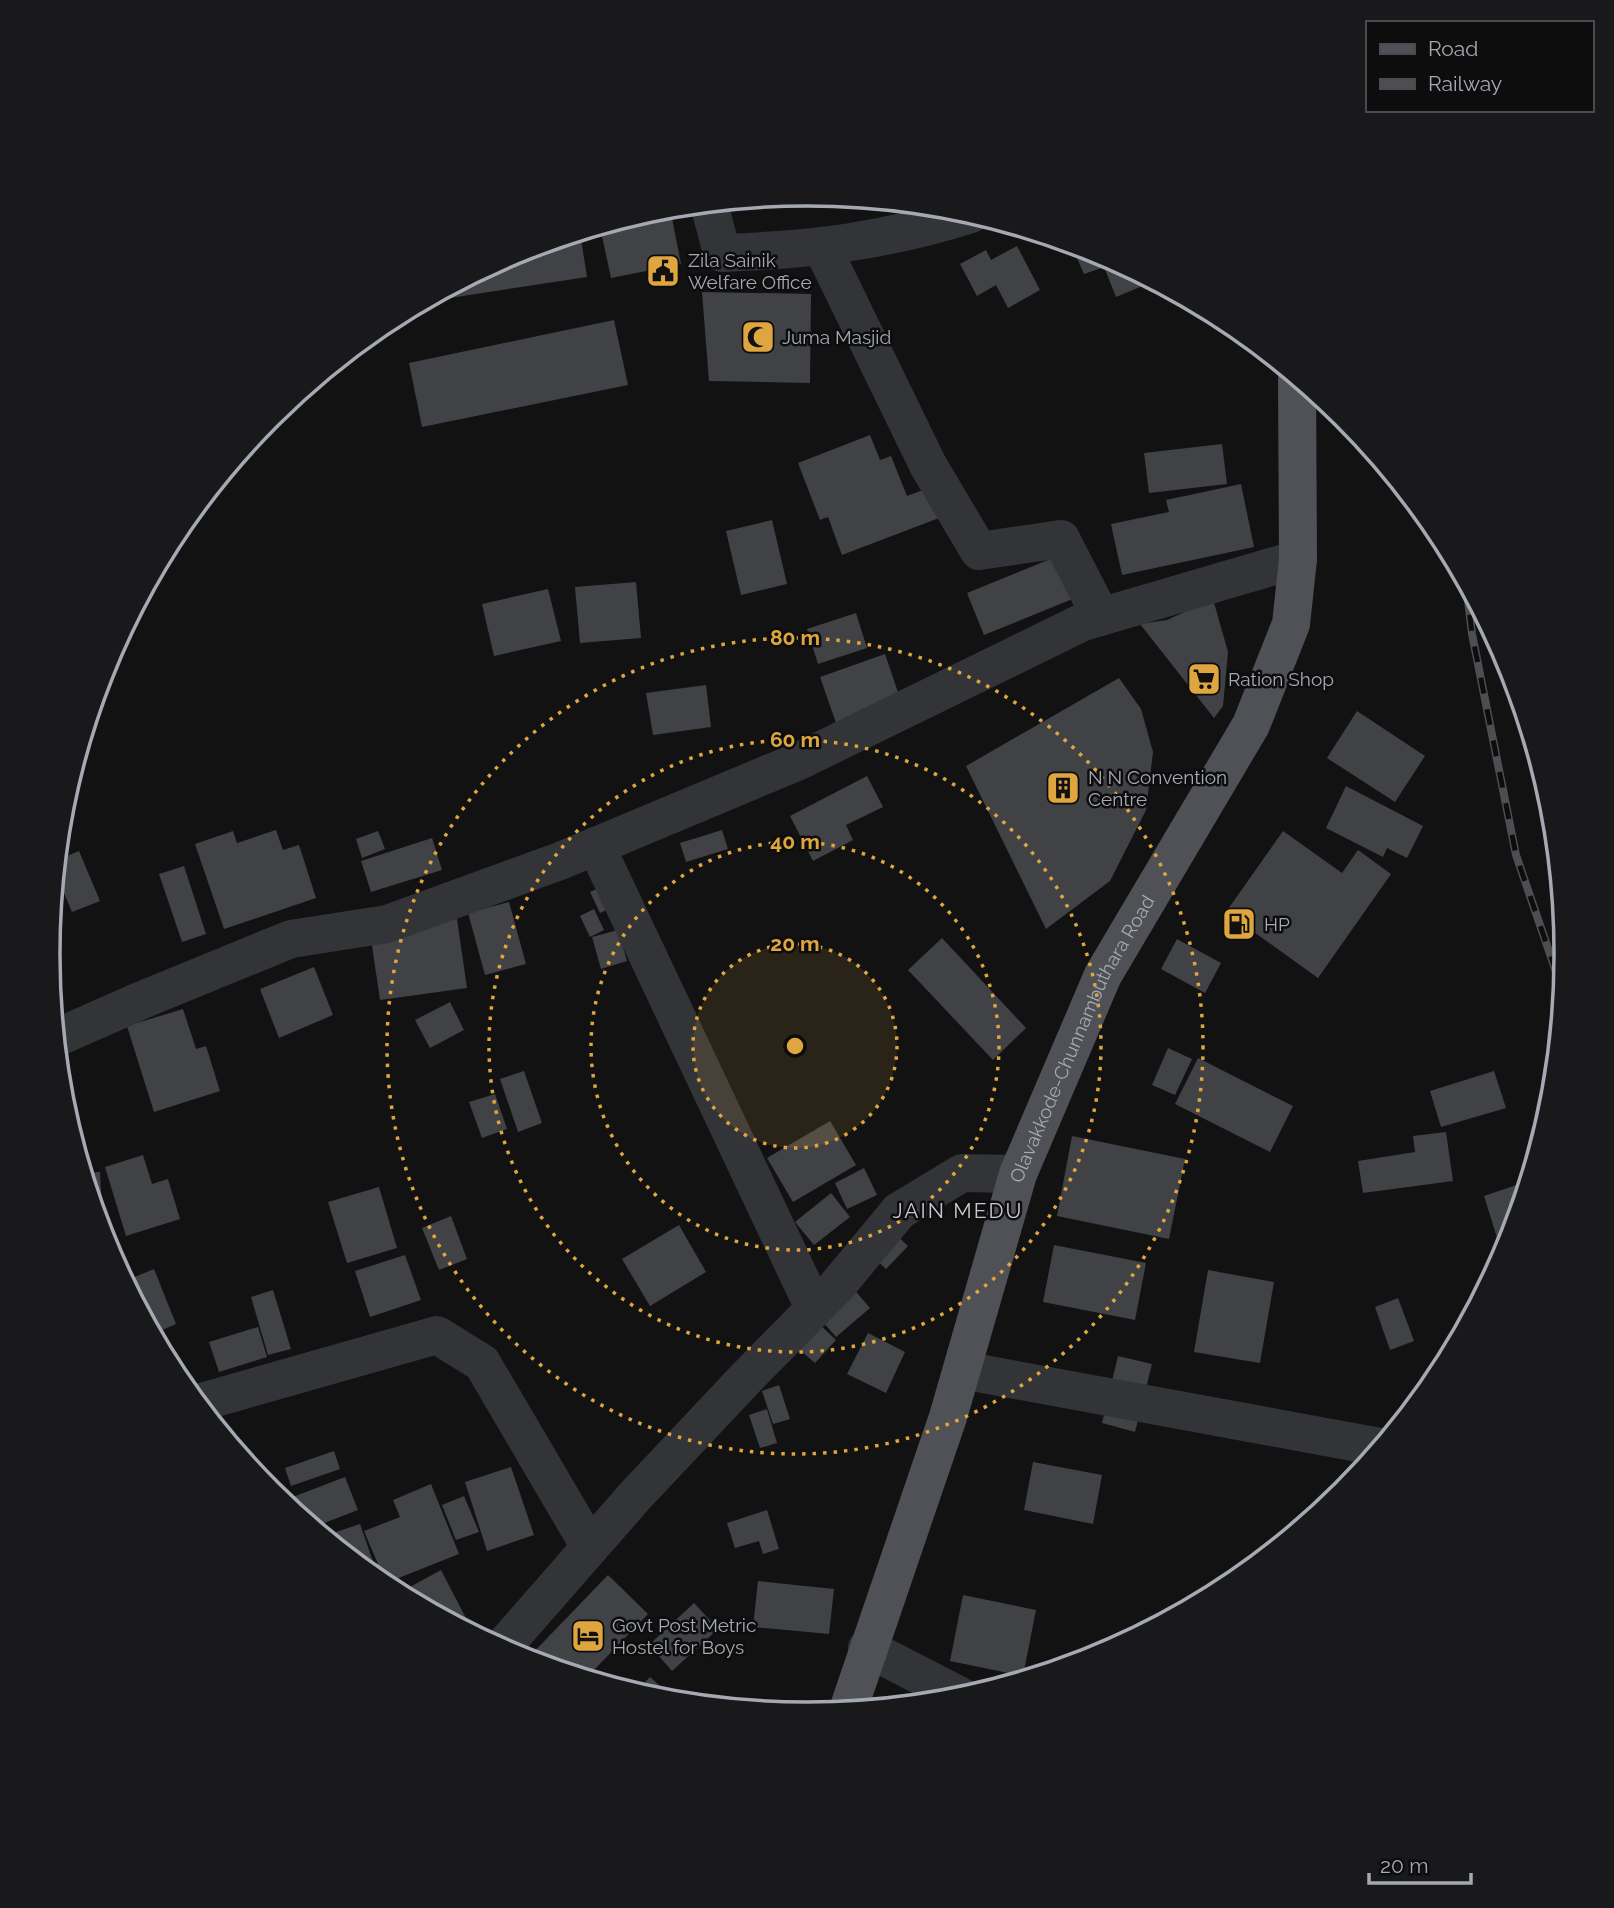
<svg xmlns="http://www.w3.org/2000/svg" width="1614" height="1908" font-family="Raleway,sans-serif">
<rect width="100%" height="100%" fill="#121213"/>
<!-- building -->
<g fill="#414246">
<polygon points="670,208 681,264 611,278 600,227 659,209"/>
<polygon points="580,233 587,277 450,298 448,288 517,252"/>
<polygon points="1071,244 1098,252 1141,275 1145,285 1116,297 1104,267 1084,274"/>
<polygon points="1017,246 1040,290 1008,308 996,285 977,296 960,264 986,250 991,260"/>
<polygon points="702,292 811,294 810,383 709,381"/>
<polygon points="614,320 628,385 422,427 409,363"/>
<polygon points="870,435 880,460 891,456 907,496 928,488 939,518 842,555 828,517 820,520 798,463"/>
<polygon points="1222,444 1227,484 1149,493 1144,453"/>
<polygon points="1241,484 1254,547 1122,575 1111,524 1169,512 1166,500"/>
<polygon points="772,520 787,584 741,595 726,531"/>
<polygon points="1063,554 1080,596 984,635 967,593"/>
<polygon points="636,582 641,638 580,643 575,587"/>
<polygon points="548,589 561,641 494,656 482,604"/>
<polygon points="1213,599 1228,652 1223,706 1214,718 1140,624 1167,620"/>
<polygon points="856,613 867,648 818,664 807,629"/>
<polygon points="885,654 901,701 836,723 820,677"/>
<polygon points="1119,678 1141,709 1153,752 1146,810 1110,881 1046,929 966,766"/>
<polygon points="706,685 711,727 653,735 646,693"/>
<polygon points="1357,711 1425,756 1395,802 1327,758"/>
<polygon points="867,776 883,807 846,825 853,840 813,861 790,816"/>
<polygon points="1346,786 1423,826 1407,858 1387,848 1383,857 1326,828"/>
<polygon points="276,830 283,850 299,845 316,898 224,929 195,844 233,831 237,843"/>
<polygon points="722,830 728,849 686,862 680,843"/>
<polygon points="378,831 385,849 362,858 356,839"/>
<polygon points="1283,831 1342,873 1358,850 1391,874 1318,978 1226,912"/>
<polygon points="432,838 442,870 371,892 361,861"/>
<polygon points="79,851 100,901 72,912 55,871 57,860"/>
<polygon points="184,866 206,934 182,942 159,874"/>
<polygon points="611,882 621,903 600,913 590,892"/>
<polygon points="509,902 526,964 485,975 468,913"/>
<polygon points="594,909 604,930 590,937 580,916"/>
<polygon points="457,919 467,988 380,1000 370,932"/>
<polygon points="618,930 627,961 601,969 592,937"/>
<polygon points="942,938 1026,1028 993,1060 908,970"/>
<polygon points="1177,939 1221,963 1205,993 1161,969"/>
<polygon points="314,967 333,1015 279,1038 260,989"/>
<polygon points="450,1002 464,1030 430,1048 415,1020"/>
<polygon points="183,1009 196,1049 206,1046 220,1091 154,1112 127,1026"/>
<polygon points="1168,1048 1192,1059 1175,1095 1152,1085"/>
<polygon points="1198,1058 1293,1106 1270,1152 1175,1104"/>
<polygon points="524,1071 542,1123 518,1132 500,1079"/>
<polygon points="1494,1071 1506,1108 1441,1127 1430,1091"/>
<polygon points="495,1094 507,1129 482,1138 469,1102"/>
<polygon points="830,1121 856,1165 793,1202 767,1158"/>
<polygon points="1446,1132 1453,1181 1363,1193 1358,1161 1415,1152 1413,1136"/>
<polygon points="1072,1136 1185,1159 1169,1239 1057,1216"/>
<polygon points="143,1155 152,1184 168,1179 180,1219 126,1236 105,1167"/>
<polygon points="864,1168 877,1195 847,1209 835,1183"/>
<polygon points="100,1172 103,1234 102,1235 83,1173"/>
<polygon points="1528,1181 1510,1240 1499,1244 1484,1196"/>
<polygon points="379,1187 397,1248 347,1263 328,1202"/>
<polygon points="831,1193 850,1217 814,1245 795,1222"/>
<polygon points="451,1216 467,1259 439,1270 422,1228"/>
<polygon points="679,1225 706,1272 650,1306 622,1259"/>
<polygon points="896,1235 908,1246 886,1269 874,1258"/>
<polygon points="1054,1245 1146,1263 1135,1320 1043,1302"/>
<polygon points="405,1255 421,1300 370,1317 355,1271"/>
<polygon points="154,1269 176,1324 153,1334 125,1281"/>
<polygon points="1208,1270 1274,1282 1260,1363 1194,1352"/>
<polygon points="851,1286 870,1308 836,1337 817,1315"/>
<polygon points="273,1290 291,1349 268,1355 251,1297"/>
<polygon points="1398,1298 1414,1341 1390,1350 1375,1307"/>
<polygon points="816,1321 836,1340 815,1363 794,1345"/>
<polygon points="258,1327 267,1357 219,1372 209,1342"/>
<polygon points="868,1333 905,1352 886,1393 847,1374"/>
<polygon points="1118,1356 1152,1364 1135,1432 1102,1423"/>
<polygon points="779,1385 790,1419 773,1424 762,1391"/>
<polygon points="767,1409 777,1443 760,1448 749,1415"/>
<polygon points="334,1451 340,1469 291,1486 285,1468"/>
<polygon points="1033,1462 1102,1475 1093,1524 1024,1510"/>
<polygon points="511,1467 534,1535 487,1551 465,1482"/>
<polygon points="345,1477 358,1510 314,1527 287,1505 285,1500"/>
<polygon points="431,1484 459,1554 386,1583 364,1531 400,1517 393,1500"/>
<polygon points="464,1496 479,1532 456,1540 442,1505"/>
<polygon points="767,1510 779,1549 763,1554 759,1541 735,1548 727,1523"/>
<polygon points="360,1524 380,1582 324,1536"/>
<polygon points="441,1570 469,1624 463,1627 399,1593"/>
<polygon points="608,1575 648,1614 593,1671 605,1683 527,1659"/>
<polygon points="758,1581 834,1589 829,1634 753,1627"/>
<polygon points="963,1595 1036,1610 1023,1676 950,1661"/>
<polygon points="694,1603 718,1629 672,1671 649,1645"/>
<polygon points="650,1677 677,1701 658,1699 636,1692"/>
</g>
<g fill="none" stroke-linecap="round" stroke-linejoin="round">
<!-- street -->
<g stroke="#333438" stroke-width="38">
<path d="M709 204 722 253C812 250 885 241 971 214"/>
<polyline points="822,247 928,465 979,551 1061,539 1101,617"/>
<polyline points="596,846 814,1308"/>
<polyline points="56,1038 142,1000 291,939 387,924 560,861 799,761 1083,622 1298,559"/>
<polyline points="962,1370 1380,1447"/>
<polyline points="198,1403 437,1335 482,1363 590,1547"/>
<polyline points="502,1648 635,1496 748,1376 836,1287 899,1211 962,1173 1018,1174"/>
<polyline points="867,1648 962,1697"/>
</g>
<!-- primary -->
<path stroke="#4f5156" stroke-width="38" id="s1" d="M848 1710 948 1417 1018 1174 1103 975 1251 725 1291 624 1298 559 1297 378"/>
<defs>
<polyline id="rail" points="1466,583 1472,634 1516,855 1563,992"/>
</defs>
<!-- rail casing -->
<use href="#rail" stroke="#4c4e52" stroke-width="8"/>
<!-- rail -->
<use href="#rail" stroke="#0d0d0e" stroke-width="5" stroke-dasharray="16" stroke-linecap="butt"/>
</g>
<!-- distance rings -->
<circle cx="795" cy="1046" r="102" fill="#dfa53e" fill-opacity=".12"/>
<g fill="none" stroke="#dfa53e" stroke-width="3.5" stroke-dasharray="3.5 7">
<circle cx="795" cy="1046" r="102"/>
<circle cx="795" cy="1046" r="204"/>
<circle cx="795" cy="1046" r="306"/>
<circle cx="795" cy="1046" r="408"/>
</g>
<!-- icons -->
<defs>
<symbol id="civic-square" viewBox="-11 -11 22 22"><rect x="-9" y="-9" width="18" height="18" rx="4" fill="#dfa53e" stroke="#0d0d0e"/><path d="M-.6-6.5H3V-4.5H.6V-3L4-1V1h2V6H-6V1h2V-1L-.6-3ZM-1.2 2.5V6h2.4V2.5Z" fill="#111"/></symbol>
<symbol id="mosque-square" viewBox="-11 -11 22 22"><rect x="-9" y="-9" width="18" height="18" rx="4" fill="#dfa53e" stroke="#0d0d0e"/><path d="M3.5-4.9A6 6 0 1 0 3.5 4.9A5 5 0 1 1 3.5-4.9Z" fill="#111"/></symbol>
<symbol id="supermarket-square" viewBox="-11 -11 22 22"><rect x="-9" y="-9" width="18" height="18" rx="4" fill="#dfa53e" stroke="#0d0d0e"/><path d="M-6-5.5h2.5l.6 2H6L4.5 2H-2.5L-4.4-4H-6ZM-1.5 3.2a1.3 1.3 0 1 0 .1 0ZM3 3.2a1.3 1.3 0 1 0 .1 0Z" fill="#111"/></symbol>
<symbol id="building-square" viewBox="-11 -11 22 22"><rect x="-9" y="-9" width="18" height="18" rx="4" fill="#dfa53e" stroke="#0d0d0e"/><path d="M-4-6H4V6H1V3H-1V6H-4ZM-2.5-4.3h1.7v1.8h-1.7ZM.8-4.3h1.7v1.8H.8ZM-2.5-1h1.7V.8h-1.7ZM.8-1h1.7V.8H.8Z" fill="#111"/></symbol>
<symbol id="fuel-square" viewBox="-11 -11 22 22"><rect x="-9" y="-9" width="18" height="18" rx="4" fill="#dfa53e" stroke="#0d0d0e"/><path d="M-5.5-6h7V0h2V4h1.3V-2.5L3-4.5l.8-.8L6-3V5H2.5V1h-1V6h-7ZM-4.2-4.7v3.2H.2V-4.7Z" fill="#111"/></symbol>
<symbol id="hotel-square" viewBox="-11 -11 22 22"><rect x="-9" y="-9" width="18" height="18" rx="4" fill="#dfa53e" stroke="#0d0d0e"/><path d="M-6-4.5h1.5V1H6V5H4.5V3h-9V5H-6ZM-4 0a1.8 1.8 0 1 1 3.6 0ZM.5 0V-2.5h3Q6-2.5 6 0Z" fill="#111"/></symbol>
</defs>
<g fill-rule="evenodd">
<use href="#civic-square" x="644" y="252" width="38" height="38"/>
<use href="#mosque-square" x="739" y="318" width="38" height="38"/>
<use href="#supermarket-square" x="1185" y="660" width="38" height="38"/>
<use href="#building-square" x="1044" y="769" width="38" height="38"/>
<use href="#fuel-square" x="1220" y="905" width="38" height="38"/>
<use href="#hotel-square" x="569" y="1617" width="38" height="38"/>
</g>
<g text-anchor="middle" stroke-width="5" stroke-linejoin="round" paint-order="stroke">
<!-- poi labels -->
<g font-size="19" fill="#a4a9b2" stroke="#0d0d0e" text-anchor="start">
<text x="688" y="267">Zila Sainik<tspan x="688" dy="22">Welfare Office</tspan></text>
<text x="782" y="344">Juma Masjid</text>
<text x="1228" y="686">Ration Shop</text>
<text x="1088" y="784">N N Convention<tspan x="1088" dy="22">Centre</tspan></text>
<text x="1264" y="931">HP</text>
<text x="612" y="1632">Govt Post Metric<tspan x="612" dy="22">Hostel for Boys</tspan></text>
</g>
<!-- street labels -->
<g font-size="19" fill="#a4a9b2" stroke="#0d0d0e">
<text dy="7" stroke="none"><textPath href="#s1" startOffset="712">Olavakkode-Chunnambuthara Road</textPath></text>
</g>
<!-- neighbourhood labels -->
<g font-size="21" letter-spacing="2" fill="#c5c8cf" stroke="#0d0d0e">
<text x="958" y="1218">JAIN MEDU</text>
</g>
</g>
<!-- crop -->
<path d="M0 0H1614V1908H0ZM807 206H807A747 747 0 0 1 1554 953V955A747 747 0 0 1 807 1702H807A747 747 0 0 1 60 955V953A747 747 0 0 1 807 206Z" fill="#19191b" fill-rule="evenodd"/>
<path fill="none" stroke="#a4a9b2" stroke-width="3.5" d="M807 206H807A747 747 0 0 1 1554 953V955A747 747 0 0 1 807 1702H807A747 747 0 0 1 60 955V953A747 747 0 0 1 807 206Z"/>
<circle cx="795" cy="1046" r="10" fill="#dfa53e" stroke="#0d0d0e" stroke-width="3.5"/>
<g font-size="21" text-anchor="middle" font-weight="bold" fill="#dfa53e" stroke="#0d0d0e" stroke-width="5" stroke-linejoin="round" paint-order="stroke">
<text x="795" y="645">80 m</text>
<text x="795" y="747">60 m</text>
<text x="795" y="849">40 m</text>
<text x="795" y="951">20 m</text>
</g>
<!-- legend -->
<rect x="1366" y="21" width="228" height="91" fill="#0d0d0e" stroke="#494b50" stroke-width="2"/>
<rect x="1380" y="44" width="35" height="10" fill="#4f5156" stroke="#494b50" stroke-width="2"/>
<text x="1428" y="56" font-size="21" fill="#a4a9b2">Road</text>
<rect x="1380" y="79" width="35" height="10" fill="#4c4e52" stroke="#494b50" stroke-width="2"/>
<text x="1428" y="91" font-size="21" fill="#a4a9b2">Railway</text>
<!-- scale -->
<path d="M1369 1873v10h102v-10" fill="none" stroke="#a4a9b2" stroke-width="3.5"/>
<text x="1380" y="1873" font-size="21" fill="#a4a9b2" stroke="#0d0d0e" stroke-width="5" paint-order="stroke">20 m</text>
</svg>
